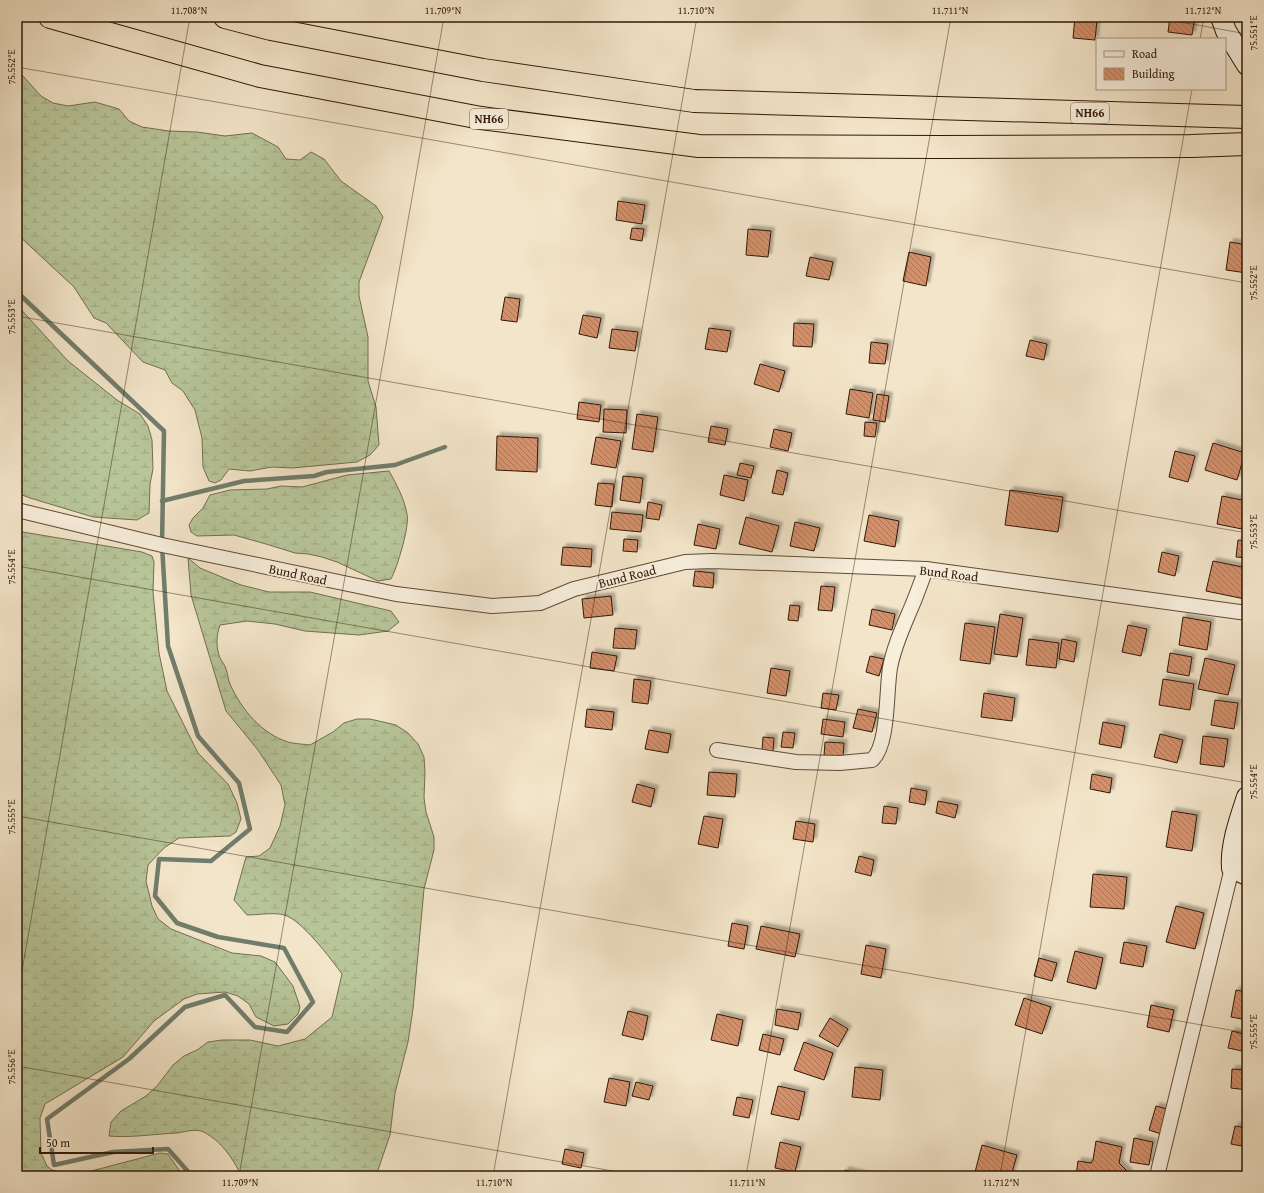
<svg xmlns="http://www.w3.org/2000/svg" width="1264" height="1193" font-family="'Gentium Book Plus',serif">
<defs>
<pattern id="wetland-marsh" width="20" height="14" patternUnits="userSpaceOnUse"><rect width="20" height="14" fill="#b7c599"/><path d="M1 5h8M5 5V1M11 12h8M15 12V8" fill="none" stroke="#9ea882"/></pattern>
<pattern id="building-back-hatch" width="6" height="6" patternUnits="userSpaceOnUse"><rect width="6" height="6" fill="#d5906a"/><path d="M-1 5l2 2M0 0l6 6M5-1l2 2" fill="none" stroke="#ad7555"/></pattern>
<filter id="shadow"><feDropShadow dx="3.5" dy="-3.5" stdDeviation="1" flood-color="#0004"/></filter>
</defs>
<rect width="100%" height="100%" fill="#f3e5c9"/>
<filter id="stains"><feTurbulence type="fractalNoise" baseFrequency=".005" numOctaves="4"/><feColorMatrix values="0 0 0 0 .2 0 0 0 0 .09 0 0 0 0 .02 0 0 0 .5 -.17"/></filter>
<radialGradient id="worn" r=".72"><stop offset=".6" stop-color="#630" stop-opacity="0"/><stop offset="1" stop-color="#630" stop-opacity=".3"/></radialGradient>
<!-- wetland -->
<g fill="url(#wetland-marsh)" stroke="#736e50">
<polygon points="17,71 22,75 41,96 53,103 68,106 95,102 119,109 129,121 142,127 169,131 197,132 225,136 252,133 278,147 286,159 300,160 311,152 324,159 341,181 376,206 383,217 359,282 359,296 368,337 368,381 376,407 379,445 370,455 357,462 292,468 272,467 250,471 229,469 221,480 215,483 209,481 203,467 202,438 195,410 183,391 172,383 165,370 143,362 106,323 94,318 74,287 17,234"/>
<polygon points="17,305 68,361 117,400 140,414 148,426 152,440 153,469 150,484 149,513 137,520 93,517 30,498 17,493"/>
<path d="M389 471C397 485 404 498 407 514 410 526 397 568 391 579L378 581 337 562 322 557 308 554 295 553 266 544 234 535 197 536 191 532 189 525 193 518 203 508 210 495 230 490 267 489 281 486 302 487 347 475Z"/>
<polygon points="17,531 142,552 152,556 154,562 153,592 159,653 167,691 198,753 228,784 237,803 241,819 236,832 230,836 179,838 164,848 148,865 146,881 152,906 158,919 171,929 232,953 261,956 275,962 293,986 300,1007 298,1014 288,1024 274,1026 256,1017 249,1004 238,996 225,992 197,994 184,999 154,1021 123,1057 45,1104 40,1118 41,1153 47,1166 52,1170 76,1175 160,1153 168,1154 183,1176 17,1176"/>
<path d="M188 558 200 568 241 585 269 592H310L391 611 399 622 388 631 359 635 305 631 275 624 247 621 220 625C216 636 216 648 220 658 222 662 225 665 226 669 228 674 228 680 230 684 241 709 262 734 288 742 295 744 303 744 310 745L333 732 344 723 357 719H370L396 725 408 733 418 744 424 757 425 772 424 798 426 812 434 837V850L424 889 413 1009 408 1042 395 1093 390 1135 376 1176H241C234 1159 219 1138 201 1131 194 1129 184 1132 177 1133 154 1134 131 1138 109 1136L111 1122 121 1111 146 1096 157 1086 173 1065 184 1056 197 1050 208 1042 222 1040H250L278 1046 305 1039 332 1017 342 974C331 959 301 919 284 915 276 912 256 915 247 915L234 900 246 857 259 856 270 848 280 826 285 805 281 785 258 750 226 711 191 595Z"/>
</g>
<g fill="none" stroke-linecap="round" stroke-linejoin="round">
<!-- stream -->
<g stroke="#717d6c" stroke-width="4.5">
<polyline points="17,292 164,431 162,545 168,646 198,736 239,783 250,829 211,861 159,859 155,896 177,923 218,937 284,948 313,1002 287,1032 255,1027 225,995 185,1007 129,1059 47,1119 54,1165 113,1152 168,1149 192,1176"/>
<polyline points="162,501 244,481 314,476 327,472 395,465 445,447"/>
</g>
</g>
<!-- building -->
<g fill="url(#building-back-hatch)" stroke="#2f1806" filter="url(#shadow)">
<polygon points="1075,17 1097,20 1095,40 1073,38"/>
<polygon points="1170,17 1195,17 1192,35 1168,32"/>
<polygon points="618,201 645,205 642,224 616,220"/>
<polygon points="632,228 644,229 642,241 630,239"/>
<polygon points="748,229 771,231 768,257 746,255"/>
<polygon points="1230,242 1247,245 1247,273 1226,270"/>
<polygon points="909,252 931,257 926,286 903,281"/>
<polygon points="810,257 833,262 829,280 806,276"/>
<polygon points="505,297 520,299 517,322 501,320"/>
<polygon points="583,315 601,318 597,338 579,334"/>
<polygon points="794,323 814,324 812,347 793,346"/>
<polygon points="709,328 731,331 727,352 705,349"/>
<polygon points="612,329 638,332 635,351 609,348"/>
<polygon points="1030,340 1047,344 1044,360 1026,356"/>
<polygon points="871,342 888,344 885,364 869,363"/>
<polygon points="760,364 785,371 779,392 754,384"/>
<polygon points="850,389 873,393 869,418 846,414"/>
<polygon points="877,394 889,396 885,422 873,420"/>
<polygon points="579,402 601,405 599,422 577,419"/>
<polygon points="604,409 627,410 626,433 603,432"/>
<polygon points="637,414 658,417 653,452 632,449"/>
<polygon points="865,422 877,423 875,437 864,436"/>
<polygon points="711,426 728,429 725,445 708,442"/>
<polygon points="774,429 792,433 788,451 770,447"/>
<polygon points="497,436 538,438 537,472 496,470"/>
<polygon points="596,437 621,441 616,468 591,464"/>
<polygon points="1213,443 1245,453 1237,480 1205,470"/>
<polygon points="1175,451 1195,456 1188,482 1169,477"/>
<polygon points="740,463 754,466 751,478 737,475"/>
<polygon points="777,470 788,473 783,495 772,493"/>
<polygon points="724,475 748,480 744,501 720,495"/>
<polygon points="623,476 643,478 640,503 620,500"/>
<polygon points="598,483 614,484 612,507 595,505"/>
<polygon points="1010,490 1063,497 1058,532 1005,525"/>
<polygon points="1222,496 1247,501 1247,530 1217,524"/>
<polygon points="648,502 662,505 659,520 646,518"/>
<polygon points="612,512 643,515 641,532 610,529"/>
<polygon points="869,515 899,521 895,547 864,541"/>
<polygon points="746,517 779,526 772,552 739,544"/>
<polygon points="795,522 820,528 814,551 790,546"/>
<polygon points="698,524 720,529 716,549 694,545"/>
<polygon points="624,539 638,540 637,552 623,551"/>
<polygon points="1238,540 1247,541 1247,558 1236,557"/>
<polygon points="563,547 592,549 591,567 561,565"/>
<polygon points="1162,552 1179,556 1175,576 1158,572"/>
<polygon points="1213,561 1247,568 1247,591 1245,599 1206,591"/>
<polygon points="695,571 714,573 713,588 693,586"/>
<polygon points="821,586 835,587 832,611 818,610"/>
<polygon points="611,596 613,615 584,618 582,599"/>
<polygon points="790,605 800,606 798,621 788,620"/>
<polygon points="872,609 895,614 892,630 869,625"/>
<polygon points="1000,614 1023,618 1017,657 994,654"/>
<polygon points="1183,617 1211,622 1207,650 1179,645"/>
<polygon points="965,623 995,627 990,664 960,660"/>
<polygon points="1128,625 1147,629 1141,656 1122,652"/>
<polygon points="615,628 637,630 635,649 613,648"/>
<polygon points="1247,635 1247,656 1243,656"/>
<polygon points="1029,639 1059,643 1056,668 1026,665"/>
<polygon points="1062,639 1077,642 1074,662 1059,659"/>
<polygon points="592,652 617,656 614,671 590,668"/>
<polygon points="1170,653 1192,657 1189,676 1167,672"/>
<polygon points="870,656 884,659 879,676 866,672"/>
<polygon points="1205,658 1235,665 1228,695 1198,689"/>
<polygon points="771,668 790,671 786,696 767,693"/>
<polygon points="634,679 651,681 648,704 632,702"/>
<polygon points="1163,679 1194,684 1190,710 1159,705"/>
<polygon points="823,693 839,695 836,710 821,708"/>
<polygon points="984,693 1015,698 1012,721 981,717"/>
<polygon points="1215,700 1238,703 1234,729 1211,725"/>
<polygon points="587,709 614,712 612,730 585,727"/>
<polygon points="858,709 877,713 872,732 853,728"/>
<polygon points="823,719 845,722 843,737 821,734"/>
<polygon points="1103,722 1125,726 1121,748 1099,744"/>
<polygon points="649,730 671,734 668,753 645,749"/>
<polygon points="783,732 795,733 793,748 781,747"/>
<polygon points="1160,734 1183,740 1177,763 1154,757"/>
<polygon points="1203,736 1228,739 1224,767 1200,764"/>
<polygon points="763,737 774,738 773,752 762,751"/>
<polygon points="825,742 844,743 843,757 824,756"/>
<polygon points="709,772 737,774 735,797 707,795"/>
<polygon points="1092,774 1112,778 1110,793 1090,789"/>
<polygon points="637,784 655,789 651,807 632,802"/>
<polygon points="911,788 927,791 925,805 909,802"/>
<polygon points="938,801 958,805 955,818 936,813"/>
<polygon points="884,806 898,808 896,824 882,823"/>
<polygon points="1172,811 1197,815 1192,851 1166,847"/>
<polygon points="704,816 723,819 718,848 698,844"/>
<polygon points="796,821 815,824 813,842 793,839"/>
<polygon points="859,856 874,860 871,876 855,872"/>
<polygon points="1093,874 1127,877 1124,909 1090,907"/>
<polygon points="1176,906 1204,913 1195,949 1166,942"/>
<polygon points="732,923 748,926 744,949 728,946"/>
<polygon points="761,926 800,934 795,957 756,949"/>
<polygon points="1124,942 1147,946 1143,967 1120,963"/>
<polygon points="866,945 886,949 881,978 861,974"/>
<polygon points="1075,951 1103,958 1096,989 1067,982"/>
<polygon points="1039,958 1057,963 1052,981 1034,976"/>
<polygon points="1247,961 1247,982 1244,981"/>
<polygon points="1236,990 1247,992 1247,1020 1231,1017"/>
<polygon points="1024,998 1051,1007 1042,1034 1015,1025"/>
<polygon points="1151,1005 1174,1010 1169,1032 1147,1027"/>
<polygon points="777,1009 801,1013 798,1030 775,1025"/>
<polygon points="628,1011 648,1016 643,1040 622,1035"/>
<polygon points="717,1014 743,1020 738,1046 711,1040"/>
<polygon points="830,1018 848,1029 838,1047 819,1036"/>
<polygon points="1232,1031 1247,1035 1247,1052 1228,1048"/>
<polygon points="763,1034 784,1039 780,1055 759,1050"/>
<polygon points="804,1042 833,1053 824,1080 794,1070"/>
<polygon points="855,1067 883,1070 880,1100 852,1097"/>
<polygon points="1232,1069 1247,1070 1247,1090 1231,1088"/>
<polygon points="609,1078 630,1082 626,1106 604,1102"/>
<polygon points="636,1082 653,1086 649,1100 632,1096"/>
<polygon points="778,1086 805,1092 799,1120 771,1114"/>
<polygon points="737,1097 753,1100 749,1118 733,1115"/>
<polygon points="1156,1106 1171,1110 1164,1135 1149,1130"/>
<polygon points="1235,1126 1247,1128 1247,1147 1231,1144"/>
<polygon points="1134,1138 1153,1142 1149,1165 1130,1162"/>
<polygon points="1096,1141 1122,1147 1119,1163 1129,1173 1126,1176 1105,1176 1104,1175 1104,1176 1076,1176 1078,1161 1091,1163 1093,1160"/>
<polygon points="780,1142 801,1147 795,1172 775,1168"/>
<polygon points="982,1145 1017,1155 1011,1176 974,1176"/>
<polygon points="565,1149 584,1153 581,1168 562,1164"/>
<polygon points="845,1170 869,1176 844,1176"/>
</g>
<g fill="none" stroke-linecap="round" stroke-linejoin="round">
<defs>
<g id="minor">
<polyline points="17,510 162,545 396,594 492,606 540,603 574,589 685,562 712,561 926,569 1247,613"/>
<path d="M717 750 796 762 840 763 872 760C889 745 886 691 890 668 894 645 905 623 914 601 918 591 922 580 926 569"/>
<polyline points="1157,1176 1232,868"/>
</g>
<g id="secondary">
<polyline points="1221,17 1226,31 1247,65"/>
<path d="M1247 797C1240 818 1230 846 1232 868L1247 875"/>
</g>
<g id="trunk">
<polyline points="50,17 260,76 481,118 699,146 939,147 1191,146 1247,144"/>
<polyline points="225,17 271,29 483,70 694,101 1247,117"/>
</g>
</defs>
<!-- minor casing -->
<use href="#minor" stroke="#604b37" stroke-width="16"/>
<!-- secondary casing -->
<use href="#secondary" stroke="#2f1806" stroke-width="22"/>
<!-- trunk casing -->
<use href="#trunk" stroke="#2f1806" stroke-width="24"/>
<!-- minor -->
<use href="#minor" stroke="#f7eedc" stroke-width="14"/>
<!-- secondary -->
<use href="#secondary" stroke="#f7eedc" stroke-width="20"/>
<!-- trunk -->
<use href="#trunk" stroke="#f3e5c9" stroke-width="22"/>
</g>
<!-- ticks -->
<path fill="none" stroke="#2f1806" stroke-width="1" stroke-opacity="0.45" d="M1153 17 1247 34M1200 39 1204 17M17 67 1247 283M17 316 1247 533M17 566 1247 783M17 816 1247 1033M17 999 190 17M17 1066 641 1176M239 1176 444 17M493 1176 697 17M746 1176 951 17M1000 1176 1192 89"/>
<g text-anchor="middle" stroke-width="4" stroke-linejoin="round" paint-order="stroke">
<!-- shield labels -->
<g fill="#f7eedc" stroke="#6b5846" stroke-width="1">
<rect x="1071" y="103" width="38" height="20" rx="3"/>
<rect x="470" y="109" width="38" height="20" rx="3"/>
</g>
<g font-size="12" font-weight="bold" fill="#2f1806">
<text x="1090" y="117">NH66</text>
<text x="489" y="123">NH66</text>
</g>
<!-- street labels -->
<g font-size="13" fill="#2f1806" stroke="#f7eedc">
<text transform="translate(949 573) rotate(7)" y="5">Bund Road</text>
<text transform="translate(298 574) rotate(12)" y="5">Bund Road</text>
<text transform="translate(627 576) rotate(-14)" y="5">Bund Road</text>
</g>
</g>
<!-- margin -->
<rect width="1264" height="1193" fill="none" stroke="#f3e5c9" stroke-width="44"/>
<!-- legend -->
<rect x="1096" y="38" width="130" height="52" fill="#f7eedc" stroke="#a79886"/>
<rect x="1104" y="51" width="20" height="6" fill="#f7eedc" stroke="#a79886"/>
<text x="1132" y="58" font-size="12" fill="#2f1806">Road</text>
<rect x="1104" y="68" width="20" height="12" fill="url(#building-back-hatch)" stroke="#a79886"/>
<text x="1132" y="78" font-size="12" fill="#2f1806">Building</text>
<!-- scale -->
<path d="M40 1147v6h113v-6" fill="none" stroke="#2f1806" stroke-width="2"/>
<text x="46" y="1147" font-size="12" fill="#2f1806" stroke="#f7eedc" stroke-width="3" paint-order="stroke">50 m</text>
<rect x="22" y="22" width="1220" height="1149" fill="none" stroke="#2f1806" stroke-width="1.5"/>
<g font-size="10" text-anchor="middle" fill="#2f1806">
<text x="189" y="14">11.708°N</text>
<text x="443" y="14">11.709°N</text>
<text x="696" y="14">11.710°N</text>
<text x="950" y="14">11.711°N</text>
<text x="1203" y="14">11.712°N</text>
<text transform="translate(1253 33) rotate(-90)" y="4">75.551°E</text>
<text transform="translate(11 67) rotate(-90)" y="4">75.552°E</text>
<text transform="translate(1253 283) rotate(-90)" y="4">75.552°E</text>
<text transform="translate(11 317) rotate(-90)" y="4">75.553°E</text>
<text transform="translate(1253 532) rotate(-90)" y="4">75.553°E</text>
<text transform="translate(11 567) rotate(-90)" y="4">75.554°E</text>
<text transform="translate(1253 782) rotate(-90)" y="4">75.554°E</text>
<text transform="translate(11 817) rotate(-90)" y="4">75.555°E</text>
<text transform="translate(1253 1032) rotate(-90)" y="4">75.555°E</text>
<text transform="translate(11 1067) rotate(-90)" y="4">75.556°E</text>
<text x="240" y="1186">11.709°N</text>
<text x="494" y="1186">11.710°N</text>
<text x="747" y="1186">11.711°N</text>
<text x="1001" y="1186">11.712°N</text>
</g>
<rect width="100%" height="100%" filter="url(#stains)"/>
<rect width="100%" height="100%" fill="url(#worn)"/>
</svg>
